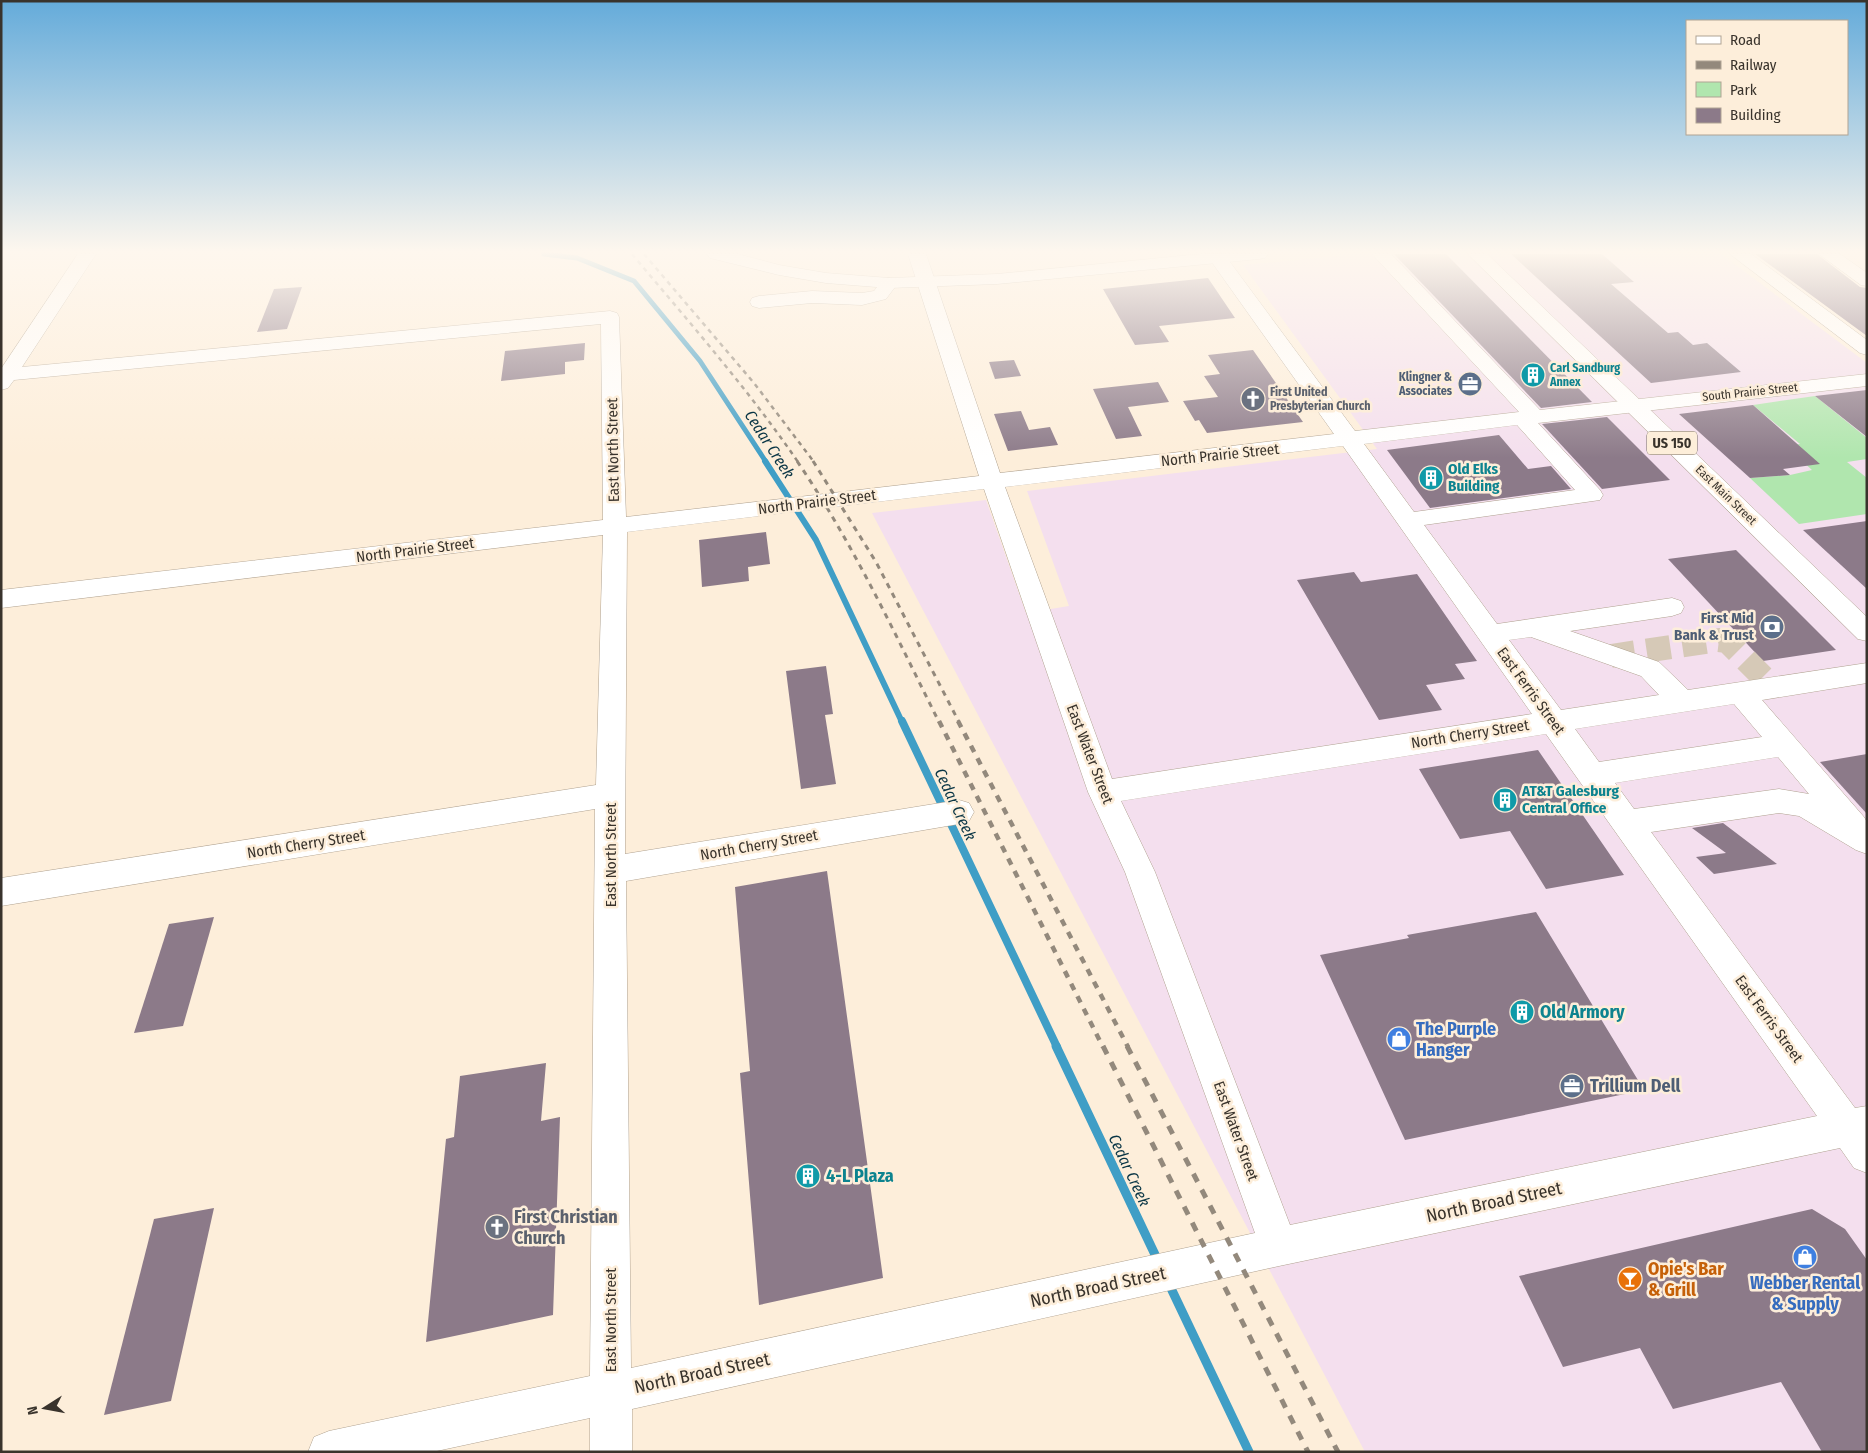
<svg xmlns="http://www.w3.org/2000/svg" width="1868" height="1453" font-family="'Fira Sans Condensed',sans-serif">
<rect width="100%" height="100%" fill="#fdeeda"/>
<!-- commercial -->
<polygon fill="#f4dfee" points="1339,254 1721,254 1867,363 1867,1452 1365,1452 872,513 986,500 1026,613 1069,606 1027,491 1377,449 1243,265 1340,256"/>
<!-- green -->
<polygon fill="#b0e6ae" points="1815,396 1867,438 1867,459 1847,462 1867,478 1867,514 1799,524 1750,478 1790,475 1812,470 1786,446 1800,444 1753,405"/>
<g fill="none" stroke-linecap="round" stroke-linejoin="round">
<!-- stream-far3 -->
<polyline stroke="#3f9ec6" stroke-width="5" points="544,254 577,258 634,281 700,361 766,462"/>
<!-- stream-far2 -->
<polyline stroke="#3f9ec6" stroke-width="6" points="765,461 816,540 902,722"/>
<!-- stream-far1 -->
<polyline stroke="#3f9ec6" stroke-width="8" points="902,721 1057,1047"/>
<!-- stream -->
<g stroke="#3f9ec6" stroke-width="9">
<polyline points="1056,1046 1159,1263"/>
<polyline points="1168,1282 1249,1452"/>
</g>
</g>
<!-- building -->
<g fill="#8c7a89">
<polygon points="1394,254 1446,254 1592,402 1541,408"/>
<polygon points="1511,254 1602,254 1634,282 1611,284 1668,333 1678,332 1693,345 1707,343 1741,372 1651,383"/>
<polygon points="1755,254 1817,254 1860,287 1867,288 1867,336"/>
<polygon points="1208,278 1235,318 1159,326 1169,342 1135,345 1103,289"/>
<polygon points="302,287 287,329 257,332 274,289"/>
<polygon points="585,343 584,360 565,362 565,374 501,381 505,351"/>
<polygon points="1253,350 1303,422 1207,433 1199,420 1195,421 1183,401 1218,397 1204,376 1220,374 1208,355"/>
<polygon points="1014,360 1021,376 995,379 989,362"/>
<polygon points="1158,382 1169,402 1128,407 1142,436 1116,439 1093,389"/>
<polygon points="1867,390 1867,437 1815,396"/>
<polygon points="1753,405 1820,464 1783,469 1790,475 1750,478 1679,414"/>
<polygon points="1021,411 1029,430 1050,427 1058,445 1008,451 994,414"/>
<polygon points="1607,417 1670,480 1602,489 1542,424"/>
<polygon points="1499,435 1528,469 1551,466 1571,489 1430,508 1387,450"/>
<polygon points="1867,521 1867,589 1803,530"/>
<polygon points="766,532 770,564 748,567 749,581 702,587 699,540"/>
<polygon points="1736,550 1836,650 1763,661 1668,559"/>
<polygon points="1354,572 1361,582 1417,574 1477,661 1455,664 1465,679 1426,685 1442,710 1379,720 1297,580"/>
<polygon points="826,666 833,714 825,715 836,784 801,789 786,671"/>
<polygon points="1538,750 1624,875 1546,889 1510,831 1460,839 1419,769"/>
<polygon points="1867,754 1867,814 1820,762"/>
<polygon points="1723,823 1777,864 1714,874 1696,857 1726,853 1692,828"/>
<polygon points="827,871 883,1278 759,1305 740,1073 750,1071 735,887"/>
<polygon points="1536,912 1644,1090 1405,1140 1320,955 1409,938 1407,935"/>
<polygon points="214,917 183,1026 134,1033 169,924"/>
<polygon points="546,1063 541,1121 560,1117 553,1315 426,1342 446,1139 454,1137 460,1076"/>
<polygon points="214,1208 171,1401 104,1415 154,1219"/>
<polygon points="1812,1209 1845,1229 1867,1260 1867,1452 1822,1452 1781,1382 1673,1409 1640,1348 1563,1367 1519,1276"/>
</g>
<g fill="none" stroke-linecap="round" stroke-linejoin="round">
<!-- minor-tunnel -->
<polyline stroke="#d6c9b7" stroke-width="24" stroke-dasharray="24 12" stroke-linecap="butt" points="1611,656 1719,640 1727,641 1773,687"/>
<defs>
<g id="minor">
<path d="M78 254H96L22 367 610 311 617 313 619 317 626 517 979 476 908 254H926L1000 473 1334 434 1206 254H1224L1355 431 1519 412 1372 254H1391L1540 410 1867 374V386L1538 423 1600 490 1603 495 1600 500 1424 525 1497 624 1672 598 1681 601 1684 607 1681 613 1672 616 1570 631 1659 662 1688 690 1867 663V683L1762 700 1864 817 1867 822V854L1856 850 1799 816 1779 813 1651 832 1855 1108 1867 1106V1173L1854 1168 1840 1148 1279 1266 632 1409V1452H590V1418L432 1452H308L314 1437 329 1431 590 1376 595 809 1 906V878L596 785 603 535 1 608V590L603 520 601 324 14 380 8 388 1 390V369ZM1517 425 1575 490 1414 512 1364 444ZM1343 446 1532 714 1112 779 1005 487ZM984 489 1088 792 1125 872 1255 1233 631 1368 626 881 959 824 969 821 974 812 969 803 959 800 625 854 627 532ZM1531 637 1641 676 1659 695 1561 710 1509 640ZM1734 704 1762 737 1599 762 1575 729ZM1546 734 1817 1116 1290 1225 1155 872 1121 801ZM1778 757 1809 794 1779 789 1634 809 1615 783Z"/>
<polygon points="1730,254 1751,254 1867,340 1867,355 1860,353"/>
<polygon points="1819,254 1840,254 1867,273 1867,286 1861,285"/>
<polygon points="889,278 895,279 898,283 886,299 862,305 812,303 759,308 752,306 750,302 752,298 759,296 812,291 862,293 874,291 883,279"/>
</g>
<g id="major">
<polygon points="707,254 738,254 779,265 826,273 889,278 997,274 1201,254 1268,254 1265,258 1259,259 997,284 889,288 826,283 779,275 710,258"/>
<polygon points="1468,254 1487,254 1867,617 1867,641 1858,639"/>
</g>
</defs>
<!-- minor casing -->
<use href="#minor" stroke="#b0a290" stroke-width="1"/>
<!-- major casing -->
<use href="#major" stroke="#b0a290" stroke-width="1"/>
<!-- minor -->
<use href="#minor" fill="#fff" fill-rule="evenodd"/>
<!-- major -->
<use href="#major" fill="#fff" fill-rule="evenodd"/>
<!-- rail-far3 -->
<g stroke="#93897c" stroke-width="2.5" stroke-dasharray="4.5 4.5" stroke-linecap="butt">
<path d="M632 254C689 322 748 389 798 462"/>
<polyline points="644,254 754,383 814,462"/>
</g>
<!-- rail-far2 -->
<g stroke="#93897c" stroke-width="3" stroke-dasharray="5.5 5.5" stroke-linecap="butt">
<path d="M797 461C853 543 895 634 939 722"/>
<polyline points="813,461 876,562 959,722"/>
</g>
<!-- rail-far1 -->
<g stroke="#93897c" stroke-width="4.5" stroke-dasharray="7 7" stroke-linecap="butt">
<polyline points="939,721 1103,1047"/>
<polyline points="958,721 1128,1047"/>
</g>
<!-- rail -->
<g stroke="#93897c" stroke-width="5" stroke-dasharray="9 9" stroke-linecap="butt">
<polyline points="1103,1046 1308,1452"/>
<polyline points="1127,1046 1338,1452"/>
</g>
</g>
<!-- sky -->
<linearGradient id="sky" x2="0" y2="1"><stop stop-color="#64abda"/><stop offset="0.55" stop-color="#fef7ee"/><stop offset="1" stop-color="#fef7ee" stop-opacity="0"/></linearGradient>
<rect width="1868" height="458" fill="url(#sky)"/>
<!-- icons -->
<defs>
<symbol id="building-disc" viewBox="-11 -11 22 22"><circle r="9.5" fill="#0f9aa8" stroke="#fdeeda"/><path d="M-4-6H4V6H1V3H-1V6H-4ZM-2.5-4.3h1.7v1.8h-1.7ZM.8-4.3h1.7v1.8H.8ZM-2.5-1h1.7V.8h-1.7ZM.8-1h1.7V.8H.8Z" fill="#fff"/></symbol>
<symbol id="office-disc" viewBox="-11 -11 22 22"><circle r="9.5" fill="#5c6f8a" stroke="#fdeeda"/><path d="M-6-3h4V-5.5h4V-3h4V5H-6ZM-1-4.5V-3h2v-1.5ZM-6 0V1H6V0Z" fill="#fff"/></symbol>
<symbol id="church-disc" viewBox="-11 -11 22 22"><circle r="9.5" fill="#6b7280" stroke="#fdeeda"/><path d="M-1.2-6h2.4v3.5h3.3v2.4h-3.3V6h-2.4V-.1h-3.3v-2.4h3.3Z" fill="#fff"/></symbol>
<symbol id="bank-disc" viewBox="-11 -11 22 22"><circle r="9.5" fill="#5c6f8a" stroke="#fdeeda"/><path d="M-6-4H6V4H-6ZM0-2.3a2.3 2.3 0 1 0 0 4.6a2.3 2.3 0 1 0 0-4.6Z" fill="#fff"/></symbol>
<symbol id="shop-disc" viewBox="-11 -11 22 22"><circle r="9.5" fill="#3f7fe0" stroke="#fdeeda"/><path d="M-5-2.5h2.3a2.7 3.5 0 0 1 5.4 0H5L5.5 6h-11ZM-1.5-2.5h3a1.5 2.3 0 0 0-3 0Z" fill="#fff"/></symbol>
<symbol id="bar-disc" viewBox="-11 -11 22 22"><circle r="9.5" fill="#e8710a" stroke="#fdeeda"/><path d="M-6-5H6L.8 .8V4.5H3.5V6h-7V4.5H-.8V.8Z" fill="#fff"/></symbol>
</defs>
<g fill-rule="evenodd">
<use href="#building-disc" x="1519" y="361" width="28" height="28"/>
<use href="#office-disc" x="1456" y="370" width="28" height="28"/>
<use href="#church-disc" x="1239" y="385" width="28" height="28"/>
<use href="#building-disc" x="1417" y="464" width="28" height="28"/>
<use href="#bank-disc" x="1758" y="613" width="28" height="28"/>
<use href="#building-disc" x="1491" y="786" width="28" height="28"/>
<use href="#building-disc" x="1508" y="998" width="28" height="28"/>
<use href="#shop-disc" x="1385" y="1025" width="28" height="28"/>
<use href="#office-disc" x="1558" y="1072" width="28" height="28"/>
<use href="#building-disc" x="794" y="1162" width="28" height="28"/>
<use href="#church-disc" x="483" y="1213" width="28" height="28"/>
<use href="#shop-disc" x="1791" y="1243" width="28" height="28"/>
<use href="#bar-disc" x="1616" y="1265" width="28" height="28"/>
</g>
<g text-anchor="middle" stroke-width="5" stroke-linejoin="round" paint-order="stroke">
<!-- far-culture labels -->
<g font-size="12" font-weight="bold" fill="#0d838f" stroke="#fdeeda" text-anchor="start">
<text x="1550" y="372">Carl Sandburg<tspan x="1550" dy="14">Annex</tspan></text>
</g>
<!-- far-service labels -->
<g font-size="12" font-weight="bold" fill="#4e5e75" stroke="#fdeeda" text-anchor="end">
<text x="1452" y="381">Klingner &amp;<tspan x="1452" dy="14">Associates</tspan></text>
</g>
<!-- far-worship labels -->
<g font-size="12" font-weight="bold" fill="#5b616d" stroke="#fdeeda" text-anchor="start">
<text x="1270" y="396">First United<tspan x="1270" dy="14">Presbyterian Church</tspan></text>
</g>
<!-- far-street labels -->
<g font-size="12" fill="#39332c" stroke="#fdeeda">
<text transform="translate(1750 392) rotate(-6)" y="4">South Prairie Street</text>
<text transform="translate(1726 495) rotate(44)" y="4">East Main Street</text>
</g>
<!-- shield labels -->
<rect fill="#fdeeda" stroke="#746b60" stroke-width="1" x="1647" y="431.5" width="50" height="23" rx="4"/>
<g font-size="14" font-weight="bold" fill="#39332c">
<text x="1672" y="448">US 150</text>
</g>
<!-- street labels -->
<g font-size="15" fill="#39332c" stroke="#fdeeda">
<text transform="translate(613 450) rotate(-91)" y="5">East North Street</text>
<text transform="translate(1220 455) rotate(-6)" y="5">North Prairie Street</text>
<text transform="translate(817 502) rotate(-7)" y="5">North Prairie Street</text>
<text transform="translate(415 550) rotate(-7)" y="5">North Prairie Street</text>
<text transform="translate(1531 691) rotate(54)" y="5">East Ferris Street</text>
<text transform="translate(1470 734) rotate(-9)" y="5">North Cherry Street</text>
<text transform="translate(1090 754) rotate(69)" y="5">East Water Street</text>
<text transform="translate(306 844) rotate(-9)" y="5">North Cherry Street</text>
<text transform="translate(759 845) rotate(-10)" y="5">North Cherry Street</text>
<text transform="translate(611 855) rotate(-90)" y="5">East North Street</text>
<text transform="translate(1769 1019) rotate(54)" y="5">East Ferris Street</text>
<text transform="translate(1236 1131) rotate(70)" y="5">East Water Street</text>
<text transform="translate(611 1320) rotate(-90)" y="5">East North Street</text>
</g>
<!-- culture labels -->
<g font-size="15" font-weight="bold" fill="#0d838f" stroke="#fdeeda" text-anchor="start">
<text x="1448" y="474">Old Elks<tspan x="1448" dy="17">Building</tspan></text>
<text x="1522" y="796">AT&amp;T Galesburg<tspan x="1522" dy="17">Central Office</tspan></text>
</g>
<!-- service labels -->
<g font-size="15" font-weight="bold" fill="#4e5e75" stroke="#fdeeda" text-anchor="end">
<text x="1754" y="623">First Mid<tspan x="1754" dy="17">Bank &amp; Trust</tspan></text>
</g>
<!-- water labels -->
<g font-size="16" font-style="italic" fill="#093545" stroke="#fdeeda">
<text transform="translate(770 444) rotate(57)" y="6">Cedar Creek</text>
<text transform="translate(956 804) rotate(65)" y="6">Cedar Creek</text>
<text transform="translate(1130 1170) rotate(65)" y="6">Cedar Creek</text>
</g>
<!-- near-culture labels -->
<g font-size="18" font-weight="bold" fill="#0d838f" stroke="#fdeeda" text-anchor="start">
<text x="1540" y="1018">Old Armory</text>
<text x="826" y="1182">4-L Plaza</text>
</g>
<!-- near-shop labels -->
<g font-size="18" font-weight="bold" fill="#366cbe" stroke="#fdeeda" text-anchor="start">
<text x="1416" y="1035">The Purple<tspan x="1416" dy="21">Hanger</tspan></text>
<text x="1805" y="1289" text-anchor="middle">Webber Rental<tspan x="1805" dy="21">&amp; Supply</tspan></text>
</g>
<!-- near-service labels -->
<g font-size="18" font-weight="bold" fill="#4e5e75" stroke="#fdeeda" text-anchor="start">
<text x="1590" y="1092">Trillium Dell</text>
</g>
<!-- near-street labels -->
<g font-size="18" fill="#39332c" stroke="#fdeeda">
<text transform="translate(1494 1202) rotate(-12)" y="6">North Broad Street</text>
<text transform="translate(1098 1287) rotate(-12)" y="6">North Broad Street</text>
<text transform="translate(702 1373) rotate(-12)" y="6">North Broad Street</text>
</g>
<!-- near-worship labels -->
<g font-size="18" font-weight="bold" fill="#5b616d" stroke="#fdeeda" text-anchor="start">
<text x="514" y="1223">First Christian<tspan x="514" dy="21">Church</tspan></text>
</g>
<!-- near-food labels -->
<g font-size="18" font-weight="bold" fill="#c56008" stroke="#fdeeda" text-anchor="start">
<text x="1648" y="1275">Opie's Bar<tspan x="1648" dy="21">&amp; Grill</tspan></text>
</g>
</g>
<!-- border -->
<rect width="1868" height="1453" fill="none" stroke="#39332c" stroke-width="5"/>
<!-- legend -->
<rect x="1686" y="20" width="162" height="115" fill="#fdeeda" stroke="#afa394"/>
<rect x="1696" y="36" width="25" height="8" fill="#ffffff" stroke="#afa394"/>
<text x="1730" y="45" font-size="15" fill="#39332c">Road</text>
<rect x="1696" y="61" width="25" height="8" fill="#93897c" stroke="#afa394"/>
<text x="1730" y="70" font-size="15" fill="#39332c">Railway</text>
<rect x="1696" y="82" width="25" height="15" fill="#b0e6ae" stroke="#afa394"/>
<text x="1730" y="95" font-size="15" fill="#39332c">Park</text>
<rect x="1696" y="108" width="25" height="15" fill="#8c7a89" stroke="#afa394"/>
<text x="1730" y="120" font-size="15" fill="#39332c">Building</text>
<!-- north arrow -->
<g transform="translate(45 1408) rotate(259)" stroke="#fdeeda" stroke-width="4" paint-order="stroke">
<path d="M0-4L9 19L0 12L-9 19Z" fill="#39332c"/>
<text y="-8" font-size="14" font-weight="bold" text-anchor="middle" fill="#39332c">N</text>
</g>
</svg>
